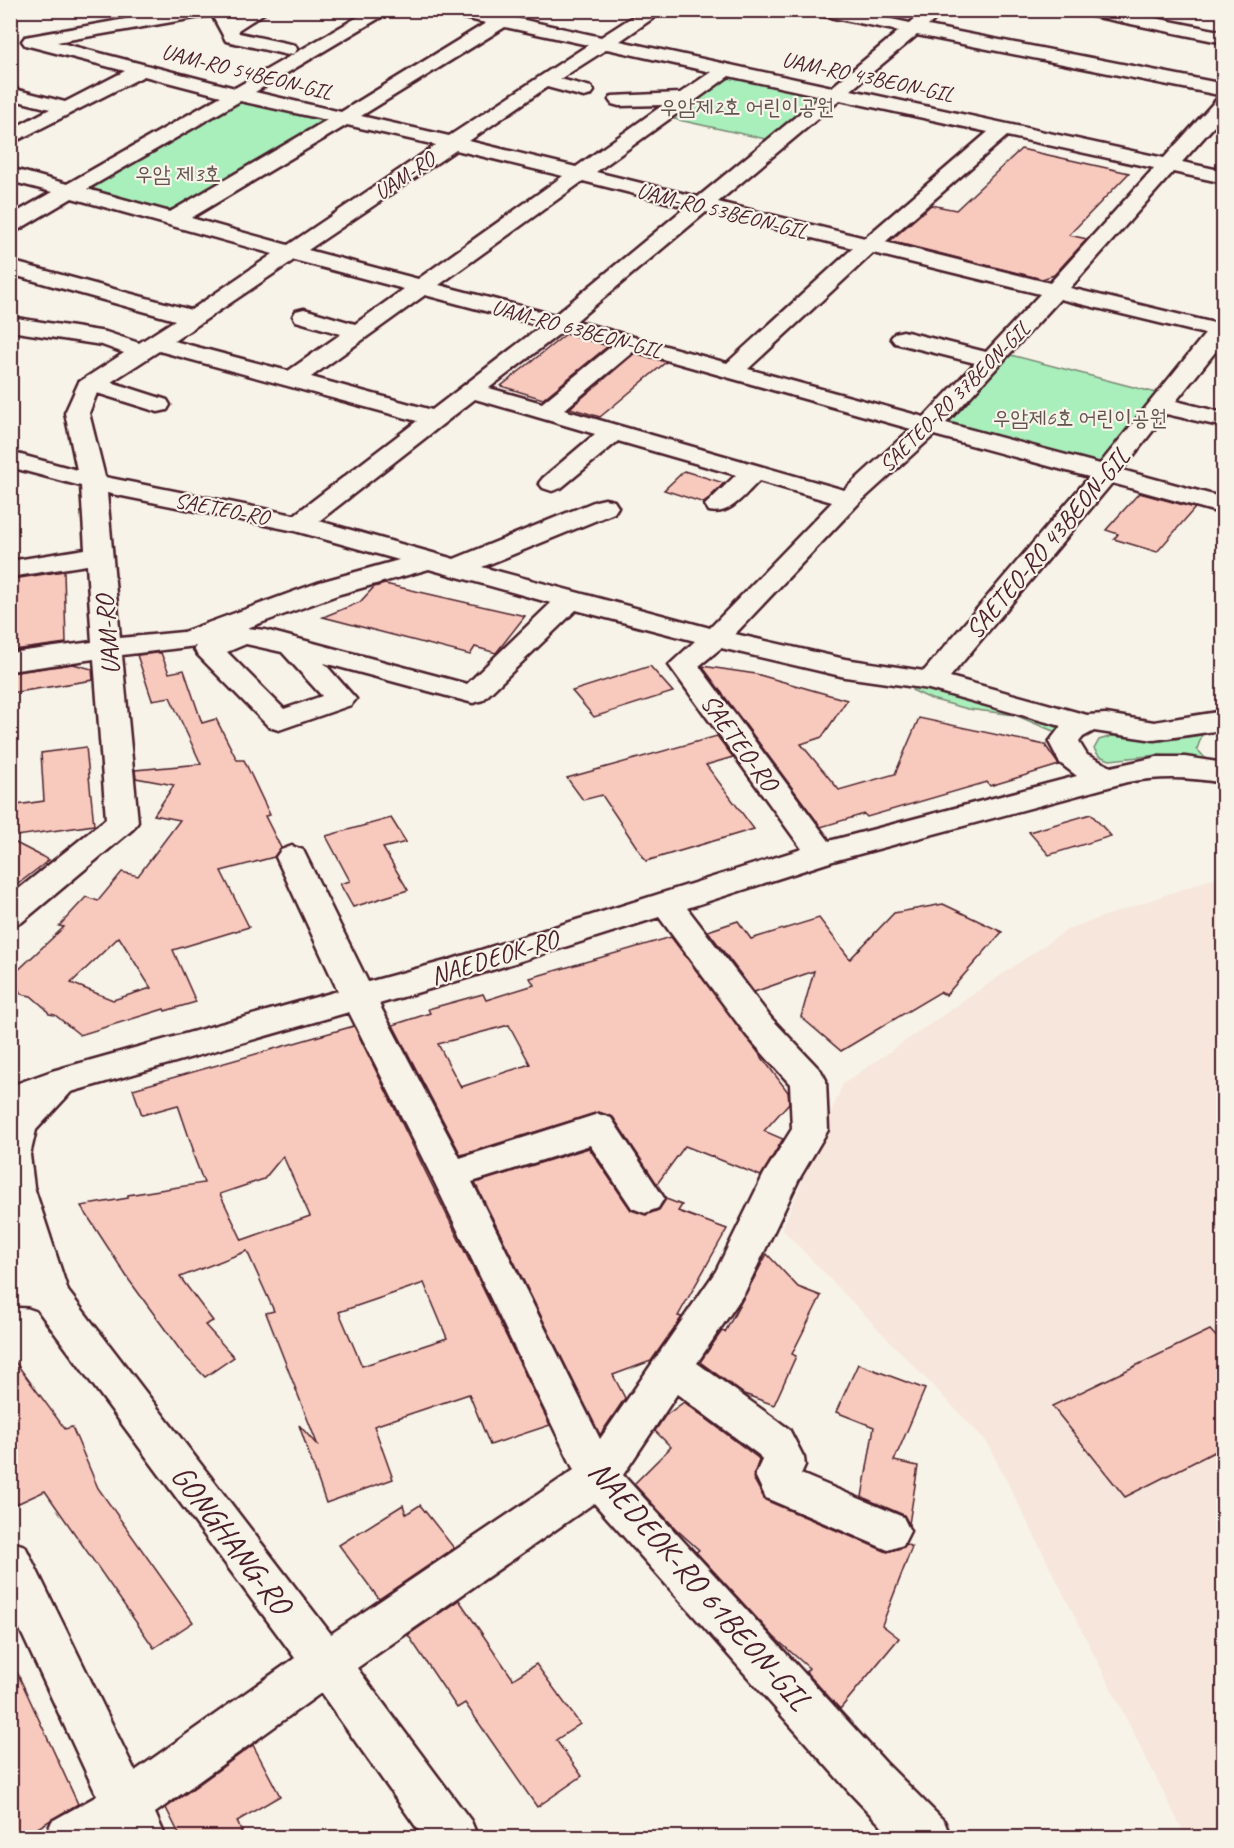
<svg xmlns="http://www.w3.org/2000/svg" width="1234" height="1848" font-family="Caveat,'Poor Story',sans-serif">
<rect width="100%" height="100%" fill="#f7f3e8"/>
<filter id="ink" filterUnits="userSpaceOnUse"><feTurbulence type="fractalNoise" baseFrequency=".0167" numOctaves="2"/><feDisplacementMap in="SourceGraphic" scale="12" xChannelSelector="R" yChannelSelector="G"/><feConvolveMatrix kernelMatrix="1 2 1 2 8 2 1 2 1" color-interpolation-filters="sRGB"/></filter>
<g filter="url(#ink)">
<!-- built -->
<polygon fill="#f7e6db" points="1223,875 1223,1837 1186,1837 987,1442 782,1229 843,1084 1068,929"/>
<!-- green -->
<g fill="#a8efbb" stroke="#798773" stroke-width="1.5">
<polygon points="745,76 813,92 820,101 770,140 670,118 720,80"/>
<polygon points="249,102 324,119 328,124 182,208 158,210 91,193 91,183 234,104"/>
<polygon points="1003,353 1160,394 1109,459 1092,464 955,427 944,418"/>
<polygon points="913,686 921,687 1069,722 1058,733 1015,715 968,709 931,699 912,690"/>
<polygon points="1202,735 1197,749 1206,759 1158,755 1110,760 1099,756 1094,749 1099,740 1112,736 1161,741"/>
</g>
<!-- building -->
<g fill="#f8c9bd" stroke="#4a1f2b" stroke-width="1.5" fill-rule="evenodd">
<polygon points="1021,149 1129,173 1069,235 1087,239 1054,275 1042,279 890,241 931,205 956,210"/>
<polygon points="566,334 608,346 543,399 501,386"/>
<polygon points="635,353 666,362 600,417 570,408"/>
<polygon points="684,471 724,483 704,503 664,490"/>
<polygon points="1139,493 1195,508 1157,552 1114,539 1118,534 1106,530"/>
<polygon points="64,571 66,643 14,650 13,579"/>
<polygon points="385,584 525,616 496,653 475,647 470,655 323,617 360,602 374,587"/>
<path d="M158 653H161L169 673 184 670 202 723 216 719 237 760H244L270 815 265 816 281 848 274 857 221 871 249 927 173 950 196 1002 165 1011 164 1009 80 1035 55 1015 49 1014 46 1009 31 996 21 994 12 976 64 927 59 926 86 897 98 901 122 872 138 876 180 820 154 815 174 785 136 778 135 770 201 764 170 697 152 700 137 655ZM119 937 151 988 113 1000 71 983Z"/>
<polygon points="73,664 92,669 93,680 10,693 10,673"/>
<polygon points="650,666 673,692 594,717 572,691"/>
<polygon points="702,666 756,674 847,700 822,737 801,744 839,790 895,774 919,718 1045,745 1059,765 990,786 987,782 867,817 864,814 821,827"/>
<polygon points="717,736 733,757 706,765 754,829 646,861 602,795 583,800 567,778"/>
<polygon points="86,747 94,825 10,837 10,806 44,801 41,753"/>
<polygon points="1091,814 1111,836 1049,855 1029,832"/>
<polygon points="391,818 406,842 383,848 408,890 353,907 340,884 350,881 326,836"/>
<polygon points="10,840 49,860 10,890"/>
<polygon points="943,904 1002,932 946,995 940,992 841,1051 801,1017 814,971 754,992 708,931 738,921 751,939 819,918 850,959 894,913"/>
<path d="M671 937 788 1092 789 1103 764 1131 783 1139 761 1176 685 1146 657 1184 613 1117 599 1112 461 1155 393 1025 430 1013 428 1009 483 994 486 1000 534 985 530 978ZM509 1025 530 1064 461 1087 438 1044Z"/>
<path d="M354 1026 550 1425 490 1445 469 1394 374 1426 393 1479 326 1503 299 1425 318 1446 266 1313 274 1311 247 1251 180 1277 213 1321 205 1325 234 1357 205 1377 183 1354 129 1280 81 1206 128 1198V1195L204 1183 192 1152H194L178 1105 142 1115 133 1089ZM283 1156 310 1216 242 1240 220 1194 264 1179ZM424 1283 447 1338 362 1366 339 1312Z"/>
<polygon points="589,1148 631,1210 646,1215 659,1210 666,1199 682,1205 678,1211 727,1229 678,1316 682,1317 651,1361 613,1375 625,1398 600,1435 475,1183"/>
<polygon points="767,1254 798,1287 821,1296 792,1354 796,1356 774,1405 744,1394 700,1362 722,1331 725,1332"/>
<polygon points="1210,1330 1224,1345 1224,1447 1125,1497 1052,1406"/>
<polygon points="10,1355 65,1429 72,1427 98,1488 193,1622 154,1648 45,1491 10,1507"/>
<polygon points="858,1364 925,1389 894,1461 918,1466 909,1524 904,1515 862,1497 874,1427 836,1412"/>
<polygon points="684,1402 758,1458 759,1460 753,1478 765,1500 887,1552 904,1547 906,1544 912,1547 882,1625 899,1638 840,1709 806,1672 809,1668 774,1637 696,1552 699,1550 676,1529 634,1484 671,1447 655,1431 665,1416"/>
<polygon points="403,1505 406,1514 420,1505 454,1548 379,1599 339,1545"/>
<polygon points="459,1600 513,1679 536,1664 580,1724 556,1740 582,1776 537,1807 465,1703 457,1708 408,1635"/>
<polygon points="10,1657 78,1804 21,1838 10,1838"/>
<polygon points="253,1745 280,1796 237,1821 244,1838 181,1838 166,1808"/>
</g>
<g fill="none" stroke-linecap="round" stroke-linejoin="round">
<defs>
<g id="minor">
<path d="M176 10H227L232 19 246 10H269L238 30 239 33 295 45 297 49 295 53 288 55 226 41 212 15 57 42 235 88 370 10H393L255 92 341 112 486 23 446 14 443 10H479L601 37 643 10H665L620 41 832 87 899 31 819 15 810 10H849L910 23 925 10H945L928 26 1224 84V96L917 35 851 90 1164 158 1217 99 1224 97V115L1182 162 1224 171V183L1173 172 1070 288 1214 323 1224 318V341L1176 401 1224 413V427L1166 414 1122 470 1224 498V514L1112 483 950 677 1087 715 1106 714 1154 722 1224 711V729L1215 731 1154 740 1094 731 1083 737 1079 742 1087 755 1111 767 1157 757H1185L1224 763V783C1189 777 1161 776 1127 782L833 861 687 908 771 1018 821 1071 826 1080 828 1130 799 1179 745 1292 697 1363 789 1429 804 1458 805 1465 801 1474 903 1517 910 1531 903 1545 888 1550 766 1498 755 1475 762 1460 759 1455 677 1394 623 1475 886 1763 944 1821 951 1838H893L852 1795 594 1503 357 1668 471 1821 478 1838H424L321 1693 155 1813 166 1838H45L52 1821 97 1796 10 1608V1541L25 1546 135 1771 295 1658 37 1309 10 1232V1086L52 1071 338 991 276 857 281 850 292 846 303 850 368 982 449 960 802 849 669 665 695 641 576 610 483 700 473 703 324 663 356 699 351 705 279 730 269 727 198 655 194 649 196 646 122 655 138 822 133 829 22 922 10 925V896L106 819 94 659 10 671V653L92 642 87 565 10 577V561L85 549 81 486 10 467V452L77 470 65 413 79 382 124 353 102 345 10 331V317L106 332 139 343 175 320 10 274V261L191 310 273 254 72 198 18 230 10 231V216L52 192 10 181V168L67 184 221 96 144 76 10 144V130L50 109 10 99V88L65 102 125 71 25 45 22 41 25 37ZM505 27 588 45 449 136 361 116ZM607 49 711 72 680 93 612 96 609 100 612 104 619 106 663 105 576 167 469 141 547 87 584 97 591 95 594 91 591 87 560 79ZM729 76 821 96 698 197 596 172ZM840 100 988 132 865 238 718 202ZM240 101 327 120 170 212 87 189ZM347 125 436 145 288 245 191 218ZM1007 136 1154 168 1050 283 885 242ZM456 150 563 176 418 279 308 250ZM583 181 686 207 555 315 439 285ZM706 212 853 248 727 363 576 321ZM873 253 1040 294 986 352 903 331 895 333 891 338 895 343 975 363 924 417 748 369ZM294 260 404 289 355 324 304 309 296 311 293 316 296 321 341 334 288 371 174 341ZM425 295 541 326 432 410 311 377ZM1060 299 1205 334 1100 464 946 423ZM563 331 613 345 542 403 489 388ZM159 351 417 421 294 515 105 477 89 413 97 393 158 412 167 410 170 405 167 400 111 382ZM634 351 911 429 844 490 564 410ZM475 399 595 434 543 478 539 483 543 488 552 491 561 488 618 441 736 475 705 505 709 511C730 516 744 495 759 481L832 502 710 628 482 567 614 513 618 507 614 501 605 499 596 501 454 559 319 521ZM934 435 1089 477 924 671 845 659 735 634 858 504ZM107 493 295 531 399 560 320 582 183 632 120 638ZM429 569 551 603 467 684 265 630 247 628 340 594ZM246 644 282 652 322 696 284 709 227 652ZM721 648 845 677 929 689 1061 726 1049 742 1060 763 1077 776 829 841 699 666ZM659 917 747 1036 790 1084 792 1129 764 1174 716 1271 600 1439 472 1182 590 1145 632 1208 645 1213 658 1208 664 1198 611 1118 598 1114 460 1158 379 1004 470 977ZM349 1012 431 1175 574 1470 331 1634 68 1291 34 1187 30 1155 36 1130 71 1092Z"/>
<polygon points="1078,10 1116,10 1224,32 1224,43 1087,15"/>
</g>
<polygon id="major" points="10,1225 24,1229 71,1298 65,1309 51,1314 28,1306 10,1305"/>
</defs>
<!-- minor casing -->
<use href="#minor" stroke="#4a1f2b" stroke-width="5"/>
<!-- major casing -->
<use href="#major" stroke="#4a1f2b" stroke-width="5"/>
<!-- minor -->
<use href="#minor" fill="#f7f3e8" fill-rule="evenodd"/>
<!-- major -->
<use href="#major" fill="#f7f3e8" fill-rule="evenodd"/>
</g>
</g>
<g text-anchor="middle" stroke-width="4.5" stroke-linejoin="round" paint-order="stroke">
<!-- far-street labels -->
<g font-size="22" fill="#4a1f2b" stroke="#f7f3e8">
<text transform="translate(247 71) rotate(14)" y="8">UAM-RO 54BEON-GIL</text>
<text transform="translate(868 76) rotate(12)" y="8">UAM-RO 43BEON-GIL</text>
<text transform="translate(404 175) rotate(-34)" y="8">UAM-RO</text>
<text transform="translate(722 210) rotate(14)" y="8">UAM-RO 53BEON-GIL</text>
<text transform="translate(577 328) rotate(15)" y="8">UAM-RO 63BEON-GIL</text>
<text transform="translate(954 396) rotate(-45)" y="8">SAETEO-RO 37BEON-GIL</text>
<text transform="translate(222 508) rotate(11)" y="8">SAETEO-RO</text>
</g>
<!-- far-park labels -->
<g font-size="22" fill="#62534f" stroke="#f7f3e8">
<text x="747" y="114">우암제2호 어린이공원</text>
<text x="178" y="181">우암 제3호</text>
<text x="1080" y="425">우암제6호 어린이공원</text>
</g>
<!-- street labels -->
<g font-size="26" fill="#4a1f2b" stroke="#f7f3e8">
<text transform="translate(1047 543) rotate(-50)" y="9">SAETEO-RO 43BEON-GIL</text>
<text transform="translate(107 635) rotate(-95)" y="9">UAM-RO</text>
<text transform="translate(740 742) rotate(54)" y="9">SAETEO-RO</text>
<text transform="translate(494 957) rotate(-17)" y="9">NAEDEOK-RO</text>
</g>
<!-- near-street labels -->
<g font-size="32" fill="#4a1f2b" stroke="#f7f3e8">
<text transform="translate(232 1539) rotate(53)" y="11">GONGHANG-RO</text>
<text transform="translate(700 1585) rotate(49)" y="11">NAEDEOK-RO 61BEON-GIL</text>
</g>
</g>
<!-- margin -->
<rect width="1234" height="1848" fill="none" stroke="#f7f3e8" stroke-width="36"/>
<rect x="18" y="18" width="1198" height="1812" fill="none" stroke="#4a1f2b" stroke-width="2" filter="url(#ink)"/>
</svg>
